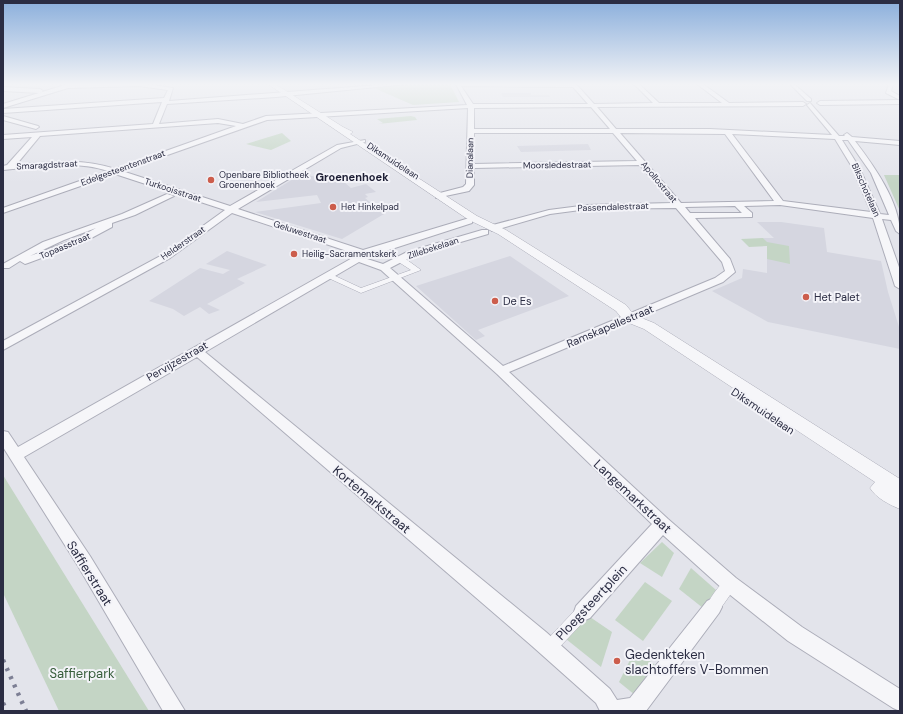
<svg xmlns="http://www.w3.org/2000/svg" width="903" height="714" font-family="'DM Sans',sans-serif">
<rect width="100%" height="100%" fill="#e3e4eb"/>
<!-- built -->
<g fill="#d5d6e0">
<polygon points="501,93 531,93 531,95 549,95 550,97 503,97"/>
<polygon points="588,144 591,150 521,152 517,146"/>
<polygon points="301,174 344,182 351,188 366,184 376,192 365,194 368,197 365,198 384,214 342,239 255,212 321,203 317,195 256,202"/>
<polygon points="757,222 781,222 824,228 827,252 881,261 888,292 900,330 900,349 768,322 712,291 742,278 743,269 767,273 767,243 763,238 774,238"/>
<polygon points="227,251 267,265 237,279 245,283 207,304 220,310 209,314 200,307 184,316 173,309 149,301 200,268 223,274 230,270 206,264"/>
<polygon points="510,256 569,296 478,330 485,336 476,340 416,286"/>
</g>
<!-- green -->
<g fill="#c4d5c5">
<polygon points="416,84 450,84 459,102 413,105 374,88"/>
<polygon points="411,116 415,117 417,120 378,124 383,123 377,119"/>
<polygon points="282,133 291,141 271,150 246,144"/>
<polygon points="884,175 900,175 900,211"/>
<polygon points="763,238 767,242 789,246 790,264 767,259 767,246 749,247 741,239"/>
<polygon points="3,475 149,711 59,711 3,593"/>
<polygon points="662,542 674,553 662,577 640,563"/>
<polygon points="691,568 716,590 703,608 679,589"/>
<polygon points="645,582 672,601 643,641 615,620"/>
<polygon points="587,615 612,632 601,667 566,639"/>
<polygon points="635,650 655,665 635,695 619,682"/>
</g>
<g fill="none" stroke-linecap="round" stroke-linejoin="round">
<defs>
<g id="pedestrian">
<polygon points="397,257 403,257 421,270 361,293 324,276 328,274 331,274 361,288 411,270 397,261"/>
<path d="M730 578 735 580 737 584 735 588 718 612 713 613 708 612 706 607C710 598 720 582 730 578Z"/>
<polygon points="583,605 588,607 590,612 588,617 554,653 549,655 544,653 542,648 544,643 578,607"/>
</g>
<g id="minor">
<path d="M68 84H146L173 88 169 101 392 84H407L276 97 167 104 159 124 218 119 243 124 266 116 467 105 456 84H576L594 104 653 103 634 84H639L659 103H722L697 84H703L729 103 803 102 806 104 803 106 597 107 616 129H710L832 135 807 105 810 103 839 136H845L844 135 847 133 852 137 900 141V145L855 141C874 166 900 202 900 234L896 231 891 220 882 219 900 270V289L895 286 873 218 780 205 744 206 752 213V217L695 218 730 259 735 272 723 282 509 372 668 519 736 578 802 627 900 689V711L893 708 788 641 724 590 663 535 590 618 583 621 576 618 574 612 576 606 652 524 497 374 392 280 381 270 359 262 205 352 546 632 610 689 617 700 630 698 707 601 713 598 719 601 722 607 719 613 646 711H600L596 703 532 646 197 357 24 457 90 556 185 711H163L78 566 3 447V431L8 432 18 447 354 257 356 254 232 213 170 258 3 350V341L164 254 225 210 115 174 3 213V208L108 171C75 160 37 167 3 170V166L7 165 32 137 3 139V135L153 124 162 102 3 113V109L164 98 168 90 139 86 68 88 3 108V104ZM461 86 573 87 588 104H473ZM591 107 610 129H474V108ZM468 108 466 184 463 187 436 194V198L469 191 474 185V168L640 165 672 203 588 205 549 210 489 226 488 228 492 231 550 214 588 209 676 208 722 262 725 271 715 278 503 366 390 268 413 256 488 234V230H482L407 252 383 264 364 258 472 223V219H466L363 250 238 209 341 148 365 142V140L337 145 230 206 122 171 267 120ZM218 123 236 126 115 169C82 158 50 162 16 165L40 136ZM474 133H613L637 161 474 164ZM620 133 725 134 774 201 681 203ZM732 134 835 139 852 167 871 212 783 201ZM842 140H848L871 173 889 215 880 214 859 167ZM735 206 742 213H690L685 207Z"/>
<polygon points="790,84 794,84 811,99 811,101 807,101"/>
<polygon points="889,84 893,84 891,91 900,96 900,100 886,93"/>
<polygon points="3,87 40,89 43,91 40,93 3,91"/>
<polygon points="900,100 900,104 820,105 817,103 820,101"/>
<polygon points="3,116 38,126 39,127 36,129 3,120"/>
<path d="M167 194 174 196 135 215 112 223V227L82 243 28 263 25 264 20 261 9 268H3V264L43 242 122 214ZM96 228 76 239 30 256 64 240Z"/>
</g>
<path id="tertiary" d="M268 84H275L343 127 353 132 350 134 477 216 506 230 626 305 634 315 654 323 900 479V509C890 505 876 498 870 488L875 482 644 329 624 321 616 311 498 234 469 220Z"/>
</defs>
<!-- pedestrian casing -->
<use href="#pedestrian" stroke="#acadb9" stroke-width="1"/>
<!-- minor casing -->
<use href="#minor" stroke="#acadb9" stroke-width="2"/>
<!-- tertiary casing -->
<use href="#tertiary" stroke="#acadb9" stroke-width="1"/>
<!-- pedestrian -->
<use href="#pedestrian" fill="#f6f6f9" fill-rule="evenodd"/>
<!-- minor -->
<use href="#minor" fill="#f6f6f9" fill-rule="evenodd"/>
<!-- tertiary -->
<use href="#tertiary" fill="#f6f6f9" fill-rule="evenodd"/>
<!-- rail -->
<g stroke="#7d7f94" stroke-width="4.5" stroke-dasharray="3 6" stroke-linecap="butt">
<polyline points="3,660 26,711"/>
<polyline points="3,703 7,711"/>
</g>
</g>
<!-- sky -->
<linearGradient id="sky" x2="0" y2="1"><stop stop-color="#8bafdc"/><stop offset="0.46" stop-color="#f2f3f6"/><stop offset="1" stop-color="#f2f3f6" stop-opacity="0"/></linearGradient>
<rect width="903" height="183" fill="url(#sky)"/>
<!-- markers -->
<g fill="#cc5d4c" stroke="#f3f3f8" stroke-width="1.5">
<circle cx="211" cy="180" r="4"/>
<circle cx="333" cy="207" r="4"/>
<circle cx="294" cy="254" r="4"/>
<circle cx="806" cy="297" r="4"/>
<circle cx="495" cy="301" r="4"/>
<circle cx="617" cy="661" r="4"/>
</g>
<g text-anchor="middle" stroke-width="4" stroke-linejoin="round" paint-order="stroke">
<!-- far-street labels -->
<g font-size="9" fill="#2b2d43" stroke="#f3f3f8">
<text transform="translate(470 158) rotate(-89)" y="3">Dianalaan</text>
<text transform="translate(393 161) rotate(33)" y="3">Diksmuidelaan</text>
<text transform="translate(47 165) rotate(-3)" y="3">Smaragdstraat</text>
<text transform="translate(557 165) rotate(-1)" y="3">Moorsledestraat</text>
<text transform="translate(123 168) rotate(-20)" y="3">Edelgesteentenstraat</text>
<text transform="translate(659 182) rotate(50)" y="3">Apollostraat</text>
<text transform="translate(173 190) rotate(18)" y="3">Turkooisstraat</text>
<text transform="translate(866 190) rotate(66)" y="3">Bikschotelaan</text>
<text transform="translate(613 207) rotate(-2)" y="3">Passendalestraat</text>
<text transform="translate(300 232) rotate(18)" y="3">Geluwestraat</text>
<text transform="translate(183 243) rotate(-35)" y="3">Helderstraat</text>
<text transform="translate(65 246) rotate(-23)" y="3">Topaasstraat</text>
<text transform="translate(433 248) rotate(-18)" y="3">Zillebekelaan</text>
</g>
<!-- far-poi labels -->
<g font-size="9" fill="#2b2d43" stroke="#f3f3f8" text-anchor="start">
<text x="219" y="178">Openbare Bibliotheek<tspan x="219" dy="10">Groenenhoek</tspan></text>
<text x="341" y="210">Het Hinkelpad</text>
<text x="302" y="257">Heilig-Sacramentskerk</text>
</g>
<!-- far-quarter labels -->
<g font-size="11" font-weight="bold" fill="#1d1e34" stroke="#f3f3f8">
<text x="352" y="181">Groenenhoek</text>
</g>
<!-- poi labels -->
<g font-size="11" fill="#2b2d43" stroke="#f3f3f8" text-anchor="start">
<text x="814" y="301">Het Palet</text>
<text x="503" y="305">De Es</text>
</g>
<!-- street labels -->
<g font-size="11" fill="#2b2d43" stroke="#f3f3f8">
<text transform="translate(610 326) rotate(-23)" y="4">Ramskapellestraat</text>
<text transform="translate(177 361) rotate(-30)" y="4">Pervijzestraat</text>
<text transform="translate(763 411) rotate(34)" y="4">Diksmuidelaan</text>
</g>
<!-- near-street labels -->
<g font-size="13" fill="#2b2d43" stroke="#f3f3f8">
<text transform="translate(633 496) rotate(43)" y="5">Langemarkstraat</text>
<text transform="translate(372 499) rotate(40)" y="5">Kortemarkstraat</text>
<text transform="translate(90 573) rotate(58)" y="5">Saffierstraat</text>
<text transform="translate(591 602) rotate(-47)" y="5">Ploegsteertplein</text>
</g>
<!-- near-poi labels -->
<g font-size="13" fill="#2b2d43" stroke="#f3f3f8" text-anchor="start">
<text x="625" y="659">Gedenkteken<tspan x="625" dy="15">slachtoffers V-Bommen</tspan></text>
</g>
<!-- near-park labels -->
<g font-size="13" fill="#385e3c" stroke="#f3f3f8">
<text x="82" y="678">Saffierpark</text>
</g>
</g>
<!-- border -->
<rect width="903" height="714" fill="none" stroke="#2b2d43" stroke-width="8"/>
</svg>
